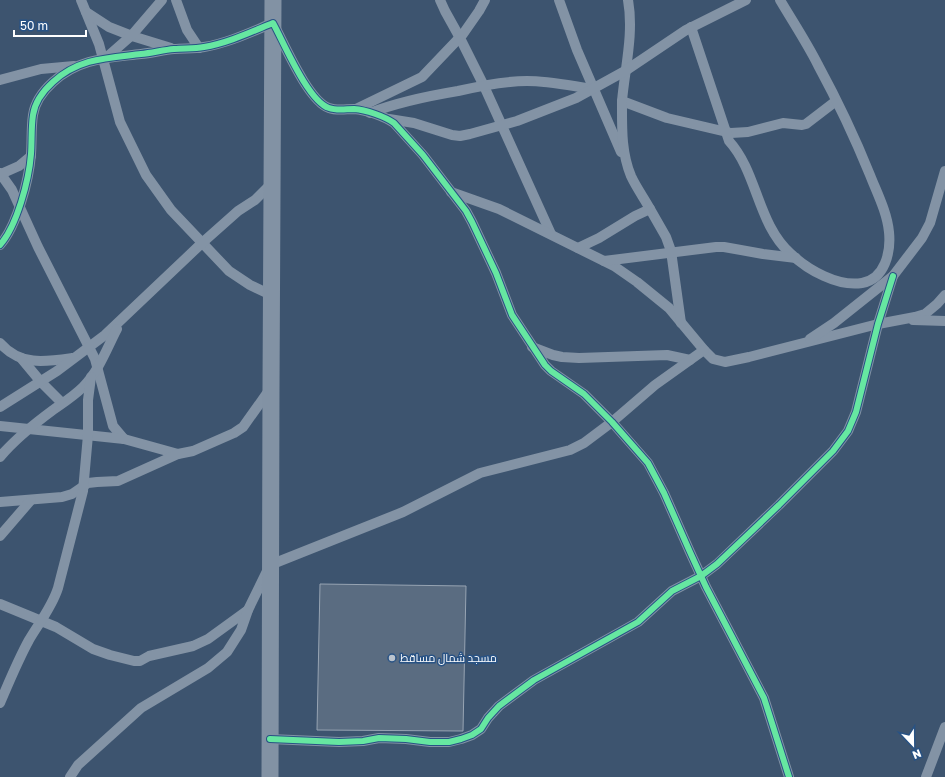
<svg xmlns="http://www.w3.org/2000/svg" width="945" height="777" font-family="'Golos Text',Cairo,sans-serif">
<rect width="100%" height="100%" fill="#3d546f"/>
<!-- building -->
<polygon fill="#5a6c81" stroke="#97a4b3" points="320,584 466,586 463,731 317,730"/>
<g fill="none" stroke-linecap="round" stroke-linejoin="round">
<!-- minor -->
<g stroke="#8393a5" stroke-width="10">
<polyline points="81,0 99,44 120,122 146,175 171,210 229,271 250,285 271,295"/>
<polyline points="176,0 187,30 199,48"/>
<polyline points="440,0 445,11 460,38 484,86 551,234"/>
<polyline points="559,0 577,50 621,152"/>
<path d="M628 0C634 33 625 68 622 101L667 118 731 133 748 132 783 123 802 125 806 124 836 101"/>
<polyline points="86,12 109,27 132,36 171,48"/>
<path d="M691 27 729 141C758 173 757 224 791 254 808 270 838 287 862 283 885 279 891 252 889 232 887 212 877 193 870 175 855 138 837 100 818 65 807 43 793 22 780 0"/>
<polyline points="107,57 132,35 162,0"/>
<polyline points="0,80 41,69 74,66"/>
<polyline points="356,109 422,77 463,34 479,11 485,0"/>
<path d="M370 113C398 102 428 96 458 91 480 86 504 81 527 81 549 81 572 86 594 89"/>
<polyline points="389,119 414,123 452,135 460,136 470,134 517,121 576,98 625,71 686,30 746,0"/>
<polyline points="0,173 12,190 38,247 95,359 113,426 124,439"/>
<polyline points="1,174 19,166 31,156"/>
<polyline points="451,192 499,209 614,266 637,282 669,308 704,350 713,359 725,362 749,357 878,324 915,317 925,314 937,304 945,295"/>
<polyline points="650,209 666,237 671,251 681,323"/>
<path d="M0 245C17 226 29 180 31 154 32 141 31 128 33 115 35 101 43 91 53 82 79 58 108 58 141 54 152 53 163 50 174 49 184 48 194 49 204 47 228 43 251 32 273 23 284 43 308 101 329 108 337 111 346 109 354 109 366 110 384 116 394 123L423 155 466 211 472 222 496 273 512 315 545 365 551 371 584 394 612 422 648 463 664 493 690 552 706 587 764 698 789 777"/>
<path d="M578 248 599 238 635 216 650 209C644 198 636 187 631 176 621 152 622 127 622 101"/>
<polyline points="604,261 716,247 724,247 763,254 796,258"/>
<polyline points="913,320 945,321"/>
<polyline points="810,339 834,323 893,276 922,238 930,223 945,171"/>
<path d="M0 343C20 366 45 362 72 358"/>
<polyline points="532,347 553,355 562,357 579,358 667,355 690,360"/>
<polyline points="21,358 41,382 62,403"/>
<polyline points="0,407 57,371 105,335 202,243 238,211 255,200 272,183"/>
<polyline points="0,426 124,439 178,454"/>
<path d="M0 457C15 439 34 424 53 410 63 403 74 396 83 387 99 371 107 348 117 329"/>
<polyline points="0,502 62,497 72,494 88,483 97,482 118,481 178,454 193,451 234,433 243,427 270,389"/>
<polyline points="0,536 31,500"/>
<polyline points="0,604 56,627 93,649 110,655 134,661 140,661 149,656 193,646 208,639 248,610"/>
<path d="M0 703C9 682 18 660 29 640 39 623 52 607 58 588L83 491 88 435V400L91 377"/>
<polyline points="270,739 339,742 363,741 379,738 406,739 430,742 449,742 461,739 472,735 481,729 488,718 499,706 534,680 638,622 672,591 701,576 717,564 779,505 833,451 848,431 856,412 878,324 893,276"/>
<polyline points="70,777 78,765 141,708 208,668 227,652 241,630 248,610 270,565 403,512 480,473 570,450 584,443 612,422 655,385 704,350"/>
<polyline points="926,777 945,727"/>
</g>
<!-- trunk -->
<polyline stroke="#8292a4" stroke-width="17" points="270,777 271,387 273,0"/>
<defs>
<g id="cycleway">
<path d="M0 245C17 226 29 180 31 154 32 141 31 128 33 115 35 101 43 91 53 82 79 58 108 58 141 54 152 53 163 50 174 49 184 48 194 49 204 47 228 43 251 32 273 23 284 43 308 101 329 108 337 111 346 109 354 109 366 110 384 116 394 123L423 155 466 211 472 222 496 273 512 315 545 365 551 371 584 394 612 422 648 463 664 493 690 552 706 587 764 698 789 777"/>
<polyline points="270,739 339,742 363,741 379,738 406,739 430,742 449,742 461,739 472,735 481,729 488,718 499,706 534,680 638,622 672,591 701,576 717,564 779,505 833,451 848,431 856,412 878,324 893,276"/>
</g>
</defs>
<!-- cycleway casing -->
<use href="#cycleway" stroke="#285284" stroke-width="8"/>
<!-- cycleway -->
<use href="#cycleway" stroke="#66e7a1" stroke-width="6"/>
</g>
<!-- markers -->
<circle fill="#bbc3cd" stroke="#285284" stroke-width="1.5" cx="392" cy="658" r="4"/>
<g text-anchor="middle" stroke-width="3" stroke-linejoin="round" paint-order="stroke">
<!-- poi labels -->
<g font-size="11" fill="#fff" stroke="#285284" text-anchor="start">
<text x="400" y="662">مسجد شمال مساقط</text>
</g>
</g>
<!-- north arrow -->
<g transform="translate(913 745) rotate(158)" stroke="#285284" stroke-width="3" paint-order="stroke">
<path d="M0-3L7 15L0 10L-7 15Z" fill="#ffffff"/>
<text y="-6" font-size="11" font-weight="bold" text-anchor="middle" fill="#ffffff">N</text>
</g>
<!-- scale -->
<path d="M14 30v6h72v-6" fill="none" stroke="#ffffff" stroke-width="2"/>
<text x="20" y="30" font-size="12" fill="#ffffff" stroke="#285284" stroke-width="3" paint-order="stroke">50 m</text>
</svg>
